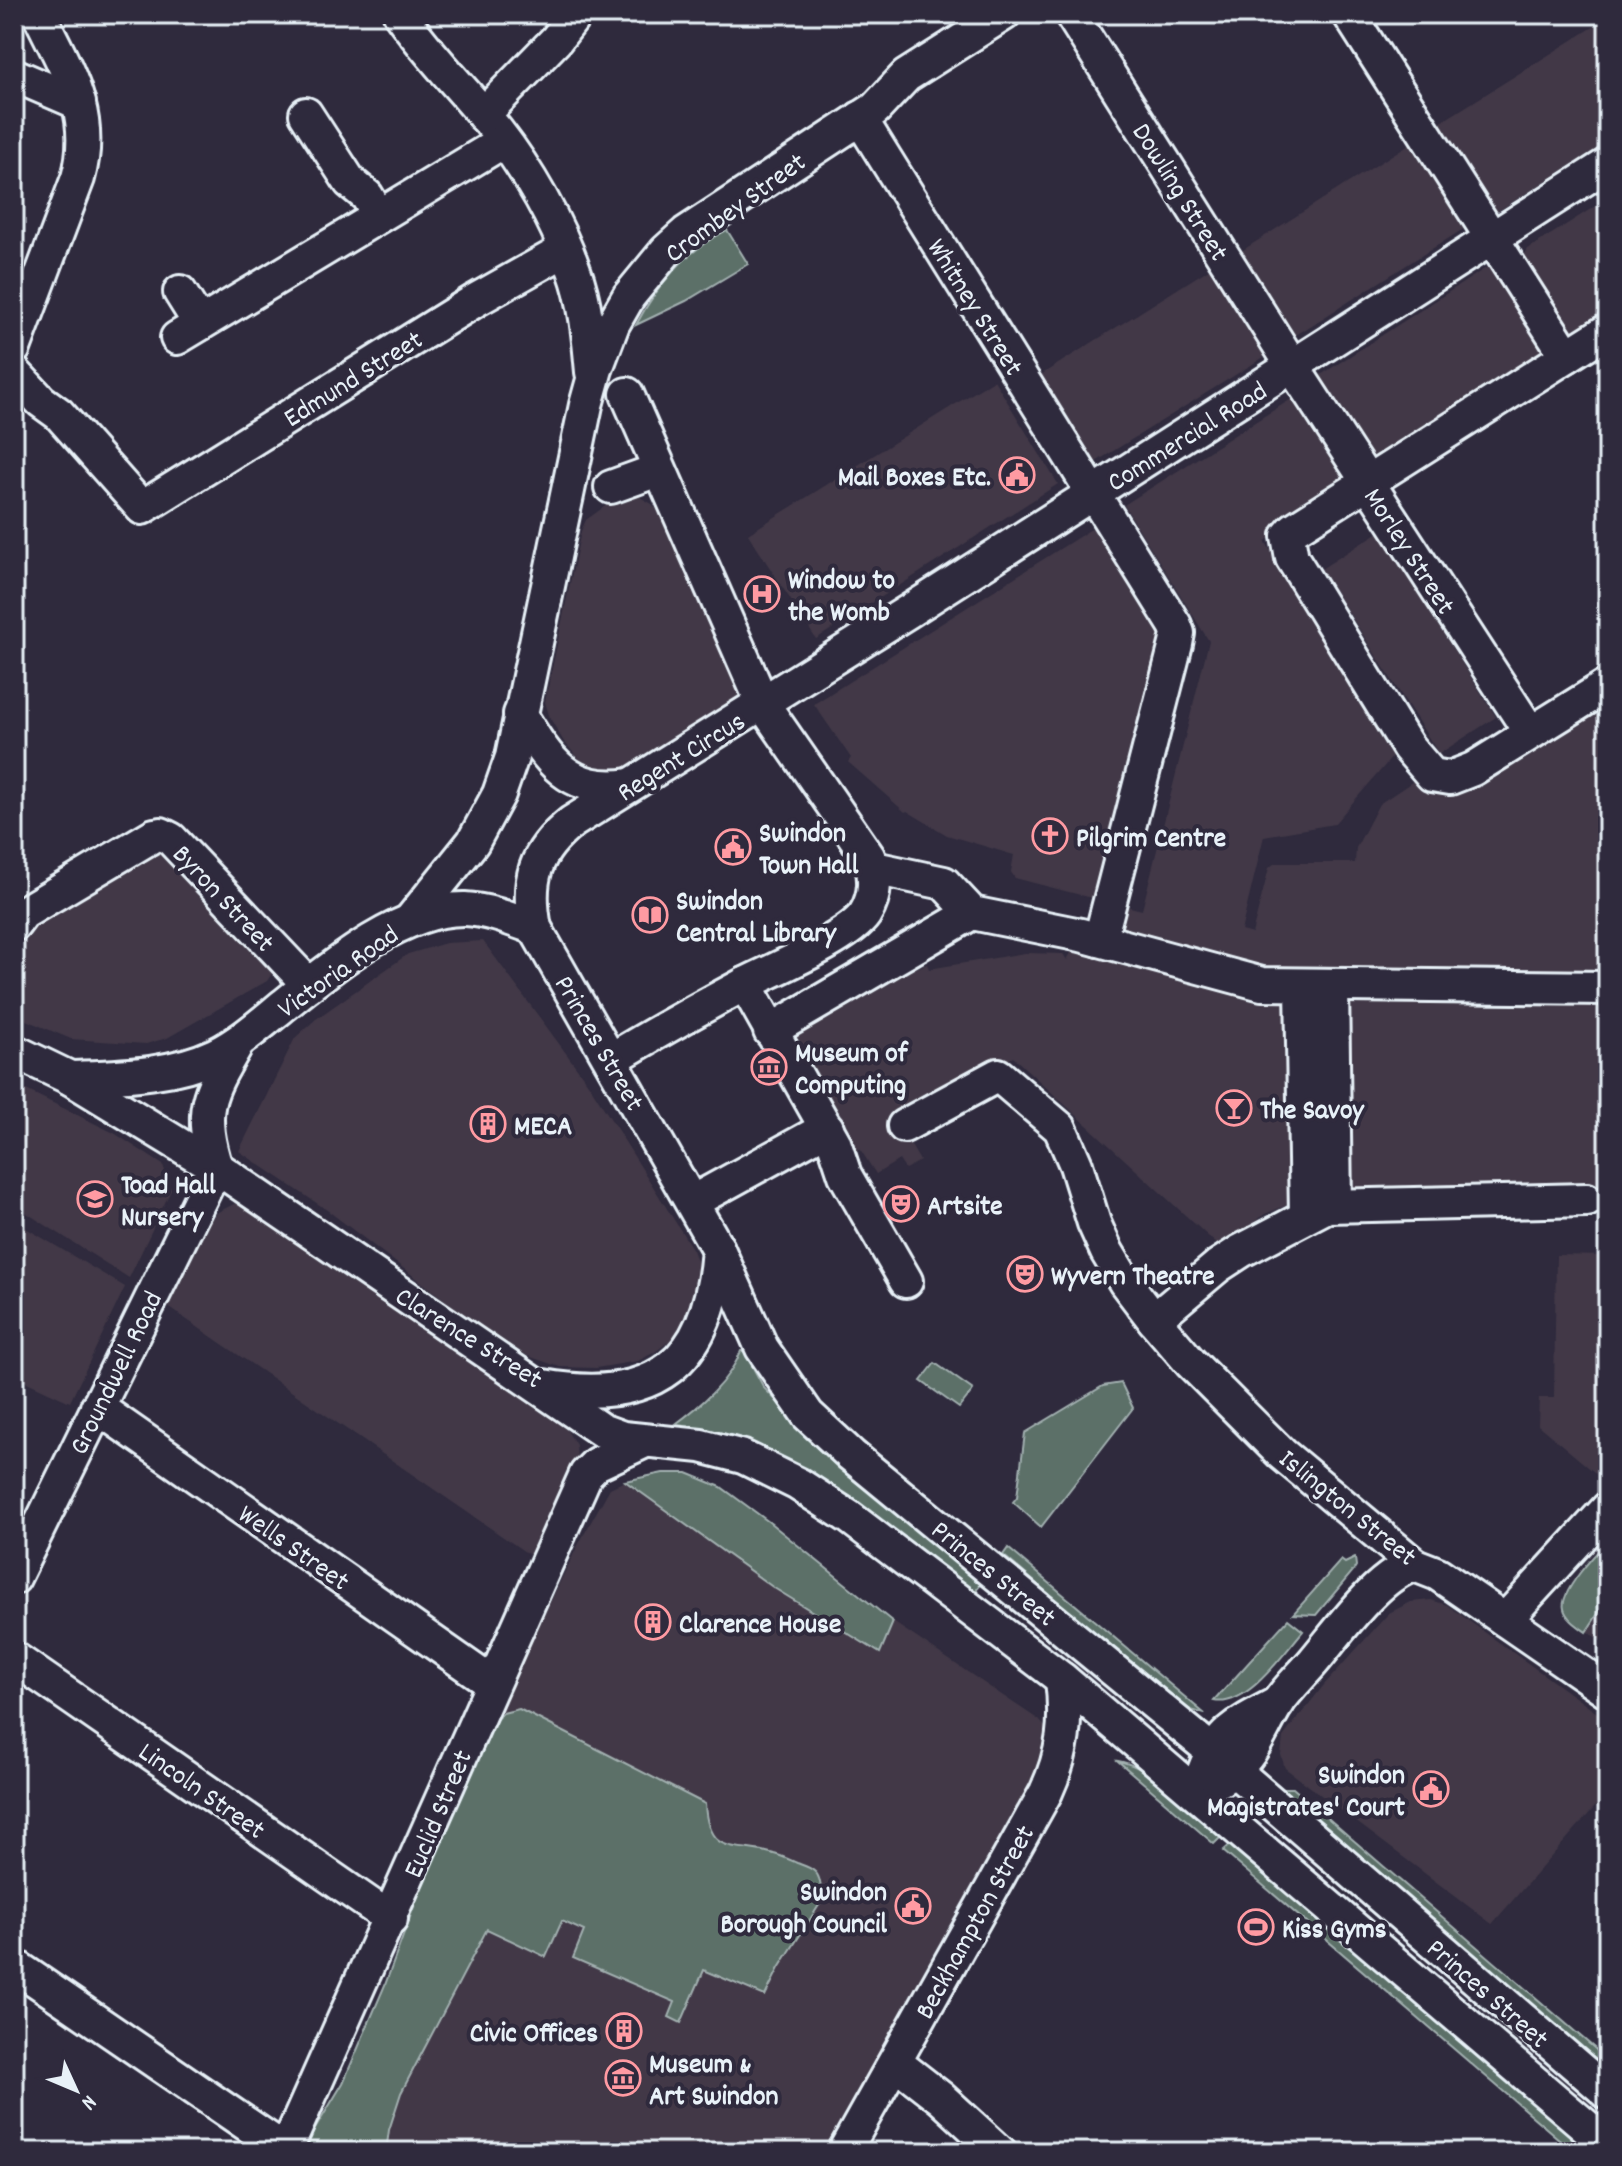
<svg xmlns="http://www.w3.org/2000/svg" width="1622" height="2166" font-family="Dekko,sans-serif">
<rect width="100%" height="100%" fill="#2f2a3d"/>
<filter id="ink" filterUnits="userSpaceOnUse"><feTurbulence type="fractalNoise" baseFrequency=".0125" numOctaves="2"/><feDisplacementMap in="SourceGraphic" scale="16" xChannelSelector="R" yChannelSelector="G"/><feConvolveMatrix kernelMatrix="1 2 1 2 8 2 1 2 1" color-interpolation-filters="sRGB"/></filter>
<g filter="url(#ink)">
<!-- built -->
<g fill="#423947">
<polygon points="1603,21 1608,29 1608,142 1485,219 1430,129"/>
<polygon points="1414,141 1468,226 1293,337 1240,252"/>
<polygon points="1608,198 1608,314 1576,334 1570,334 1522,259 1528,249"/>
<polygon points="1217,264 1272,352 1094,463 1039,376"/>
<polygon points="1489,266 1549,358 1370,475 1310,382"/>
<polygon points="994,380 1058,484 816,639 748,534"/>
<polygon points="1293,398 1350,486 1265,541 1394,755 1334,824 1264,836 1241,931 1252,934 1269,868 1275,863 1355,863 1356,848 1379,804 1415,780 1424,788 1438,793 1458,794 1608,704 1606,1482 1538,1425 1539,1398 1554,1398 1556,1255 1606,1256 1606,1188 1297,1201 1265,1214 1221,1248 1013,1057 898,1123 920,1161 905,1169 899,1160 876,1174 860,1149 852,1153 790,1041 900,974 927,964 929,969 1025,953 1063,954 1067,960 1081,935 1092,898 1015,878 1011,872 1014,855 947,835 907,811 905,812 848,762 851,758 814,704 1096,526 1163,639 1152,695 1145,693 1133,740 1099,892 1093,898 1142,910 1209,641 1124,505"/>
<polygon points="622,494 638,496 652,504 666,520 746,692 741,700 636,768 597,779 564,742 550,718 545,702 581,531 586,520"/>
<polygon points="1379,532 1496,717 1439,754 1321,569"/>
<polygon points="160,845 273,972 267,981 167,1038 146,1044 71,1039 14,1015 14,949 20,936"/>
<polygon points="483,941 588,1083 693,1250 699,1266 700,1287 690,1315 672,1339 655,1352 638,1361 596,1368 560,1367 528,1356 492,1336 327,1210 239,1151 295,1038 316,1019 408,954 446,943"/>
<polygon points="14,1084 114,1133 163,1165 171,1190 129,1278 14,1205"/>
<polygon points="236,1203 247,1205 566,1429 576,1445 577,1461 531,1556 164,1304 208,1223 218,1212"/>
<polygon points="14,1221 125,1287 70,1402 14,1376"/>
<polygon points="625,1481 774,1588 879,1652 893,1622 1039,1720 1047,1729 1050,1761 834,2152 301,2152 343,2083 385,1985 450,1809 577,1547 610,1488"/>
<polygon points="1608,1541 1608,1646 1571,1620 1564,1609 1563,1604 1570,1588"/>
<polygon points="1431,1600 1447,1605 1608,1721 1608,1792 1492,1924 1285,1768 1281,1755 1283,1737 1324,1685 1389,1613 1411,1602"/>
</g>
<!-- green -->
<g fill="#5b6f68" stroke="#a2b0b0" stroke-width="2">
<path d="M727 230 748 264 686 301 636 325C656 287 687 249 727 230Z"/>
<path d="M741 1351H744L764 1388 813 1439 984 1581 973 1594C939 1568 905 1543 870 1518 811 1474 751 1428 674 1431L673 1426C699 1407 729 1382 741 1351Z"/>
<polygon points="935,1363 973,1390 959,1408 921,1381"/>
<polygon points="1121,1383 1133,1408 1041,1527 1013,1502 1017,1497 1025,1433 1103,1386"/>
<polygon points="663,1473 687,1473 721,1487 769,1522 893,1622 880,1653 774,1588 625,1481"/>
<path d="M1608 1541V1591L1605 1603 1586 1632C1578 1626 1566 1618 1564 1609 1559 1592 1597 1552 1608 1541Z"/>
<polygon points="1008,1548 1205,1714 1184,1708 1175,1702 1003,1555"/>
<polygon points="1355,1558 1356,1566 1353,1571 1316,1615 1293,1614 1341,1560 1345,1563"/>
<path d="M1288 1619 1303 1631C1284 1653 1247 1708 1214 1701Z"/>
<path d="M519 1709 705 1804C708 1858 735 1842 774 1854 782 1856 790 1860 797 1863 802 1865 810 1867 814 1871 822 1877 820 1891 823 1899L779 1968 765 1996 704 1970 681 2023 669 2017 675 2002 573 1958 584 1931 562 1921 546 1957 487 1929 401 2093 389 2130 386 2152H301L343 2083 385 1985 450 1809 491 1724 503 1713Z"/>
<path d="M1118 1761C1154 1767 1195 1812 1223 1835L1214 1844Z"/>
<polygon points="1285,1788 1293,1788 1608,2060 1608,2074 1280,1792"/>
<polygon points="1232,1843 1593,2152 1574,2152 1223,1851"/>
</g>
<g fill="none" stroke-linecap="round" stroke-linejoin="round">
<defs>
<g id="minor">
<path d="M400 14C429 56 466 92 497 131 529 172 557 222 574 270 586 302 589 339 592 372"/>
<polyline points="1071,14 1302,381 1530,732"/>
<polyline points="1349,14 1567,356"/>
<polyline points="14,75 79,103"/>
<polyline points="306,114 350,182 367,196 379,216"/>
<polyline points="483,115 556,40 576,14"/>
<polyline points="860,118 1175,625 1178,633 1176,644 1100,940"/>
<path d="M1608 164 909 611 572 822C534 852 526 880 535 928L718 1249 762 1348 808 1415 851 1455 1212 1751 1608 2093"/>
<polyline points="180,292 200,324"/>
<polyline points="1608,330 1294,529 1288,536 1292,558 1302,574 1408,747 1432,775 1450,778 1473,769 1608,685"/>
<polyline points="177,338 504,141"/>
<path d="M14 348 78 178C96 114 66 69 39 14"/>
<polyline points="14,372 41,401 59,414 142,508 476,300 565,250"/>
<polyline points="611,487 658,470"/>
<path d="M520 714C549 762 569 794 630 785"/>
<polyline points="874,868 944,883 972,913 1081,935 1262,984 1608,988"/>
<polyline points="412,918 473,842 499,794 512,757 586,405 596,369 613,324 629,296 666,251 686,233 875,109 906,76 1004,14"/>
<polyline points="14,925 23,913 154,835 161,834 171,839 309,985"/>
<polyline points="745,984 834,1142 845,1175 906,1281"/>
<polyline points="1302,986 1306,1215"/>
<polyline points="1332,986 1335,1205"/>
<polyline points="770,1031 972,913"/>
<polyline points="14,1051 70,1078 216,1167 601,1430 623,1438 701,1446 743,1457 798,1484 849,1517 1062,1679 1608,2145"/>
<path d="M612 1059C655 1033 700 1008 745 984 774 969 848 939 865 914 876 896 877 874 868 856L763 704 627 394"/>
<path d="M70 1078C118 1076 171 1076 215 1055 241 1042 262 1023 284 1005 331 967 402 908 465 909 489 910 513 920 535 928"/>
<polyline points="904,1126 998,1075 1060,1128 1076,1165 1094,1223 1107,1252 1125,1282 1154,1320 1190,1362 1282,1454 1415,1565 1438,1574 1608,1691"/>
<path d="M216 1167C197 1109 209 1092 238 1042"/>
<polyline points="692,1202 827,1128"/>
<polyline points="1154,1320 1218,1266 1241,1251 1327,1206 1587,1200"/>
<path d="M543 1386C655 1406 710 1363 718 1249"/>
<polyline points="97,1407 492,1683"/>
<polyline points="14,1578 216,1167"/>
<polyline points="1505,1620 1608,1508"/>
<polyline points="14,1658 391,1919"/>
<path d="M1204 1771C1219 1731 1242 1722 1278 1703"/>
<path d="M1218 1781C1253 1761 1258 1735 1277 1704 1287 1689 1302 1675 1313 1662 1337 1634 1379 1573 1415 1565"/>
<polyline points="14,1965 286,2151"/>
<polyline points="896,2063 941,2098 1000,2152"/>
<polyline points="285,2152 586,1474 596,1464 643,1442"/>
<path d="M844 2152 1046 1792C1064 1753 1067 1721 1062 1679"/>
</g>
</defs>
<!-- minor casing -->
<use href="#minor" stroke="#e8f1f8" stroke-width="38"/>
<!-- minor -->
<use href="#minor" stroke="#2f2a3d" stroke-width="32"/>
</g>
</g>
<!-- icons -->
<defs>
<symbol id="civic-ring" viewBox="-11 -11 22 22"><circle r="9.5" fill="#2f2a3d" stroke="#ff9aa2" stroke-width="1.5"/><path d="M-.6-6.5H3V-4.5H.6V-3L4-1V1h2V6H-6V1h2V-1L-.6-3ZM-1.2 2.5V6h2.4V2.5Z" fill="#ff9aa2"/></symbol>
<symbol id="hospital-ring" viewBox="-11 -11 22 22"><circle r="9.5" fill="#2f2a3d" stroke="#ff9aa2" stroke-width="1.5"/><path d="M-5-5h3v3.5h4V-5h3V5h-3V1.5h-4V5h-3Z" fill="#ff9aa2"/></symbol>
<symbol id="church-ring" viewBox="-11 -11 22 22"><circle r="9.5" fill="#2f2a3d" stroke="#ff9aa2" stroke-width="1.5"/><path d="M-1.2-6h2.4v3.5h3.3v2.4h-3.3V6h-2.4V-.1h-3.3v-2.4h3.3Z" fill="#ff9aa2"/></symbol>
<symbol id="library-ring" viewBox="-11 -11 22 22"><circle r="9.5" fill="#2f2a3d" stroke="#ff9aa2" stroke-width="1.5"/><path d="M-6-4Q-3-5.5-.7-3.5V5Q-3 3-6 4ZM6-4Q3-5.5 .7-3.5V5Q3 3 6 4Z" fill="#ff9aa2"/></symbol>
<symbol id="museum-ring" viewBox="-11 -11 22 22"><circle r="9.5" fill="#2f2a3d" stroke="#ff9aa2" stroke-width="1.5"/><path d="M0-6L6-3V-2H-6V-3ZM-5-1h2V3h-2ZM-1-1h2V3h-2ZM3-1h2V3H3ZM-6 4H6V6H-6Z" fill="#ff9aa2"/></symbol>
<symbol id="bar-ring" viewBox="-11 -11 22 22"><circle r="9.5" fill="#2f2a3d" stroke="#ff9aa2" stroke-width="1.5"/><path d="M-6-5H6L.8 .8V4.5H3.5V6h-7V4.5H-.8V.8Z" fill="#ff9aa2"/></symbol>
<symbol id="building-ring" viewBox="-11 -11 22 22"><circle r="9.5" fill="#2f2a3d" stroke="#ff9aa2" stroke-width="1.5"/><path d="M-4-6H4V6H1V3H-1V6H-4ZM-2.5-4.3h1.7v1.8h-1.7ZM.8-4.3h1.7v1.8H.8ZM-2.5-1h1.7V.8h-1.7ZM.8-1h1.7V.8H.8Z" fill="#ff9aa2"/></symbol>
<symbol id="school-ring" viewBox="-11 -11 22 22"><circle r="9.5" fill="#2f2a3d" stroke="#ff9aa2" stroke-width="1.5"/><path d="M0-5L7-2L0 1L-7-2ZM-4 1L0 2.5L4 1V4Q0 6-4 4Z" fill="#ff9aa2"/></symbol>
<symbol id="theatre-ring" viewBox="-11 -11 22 22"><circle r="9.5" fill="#2f2a3d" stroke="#ff9aa2" stroke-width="1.5"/><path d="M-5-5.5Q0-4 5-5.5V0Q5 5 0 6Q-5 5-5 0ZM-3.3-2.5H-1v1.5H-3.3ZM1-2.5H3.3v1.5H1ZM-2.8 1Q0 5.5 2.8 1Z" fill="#ff9aa2"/></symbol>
<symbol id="stadium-ring" viewBox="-11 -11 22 22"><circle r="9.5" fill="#2f2a3d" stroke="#ff9aa2" stroke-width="1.5"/><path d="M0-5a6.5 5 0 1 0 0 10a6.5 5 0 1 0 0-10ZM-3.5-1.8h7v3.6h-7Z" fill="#ff9aa2"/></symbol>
</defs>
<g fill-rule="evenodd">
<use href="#civic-ring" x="997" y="455" width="40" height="40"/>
<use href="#hospital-ring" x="742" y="574" width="40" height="40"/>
<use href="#church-ring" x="1030" y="816" width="40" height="40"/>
<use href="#civic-ring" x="713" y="827" width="40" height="40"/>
<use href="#library-ring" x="630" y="895" width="40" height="40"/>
<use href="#museum-ring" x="749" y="1047" width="40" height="40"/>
<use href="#bar-ring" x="1214" y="1088" width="40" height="40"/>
<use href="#building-ring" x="468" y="1104" width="40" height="40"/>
<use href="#school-ring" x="75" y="1179" width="40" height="40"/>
<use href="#theatre-ring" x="881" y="1184" width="40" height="40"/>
<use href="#theatre-ring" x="1005" y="1254" width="40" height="40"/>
<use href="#building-ring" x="633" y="1602" width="40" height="40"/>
<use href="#civic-ring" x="1411" y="1769" width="40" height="40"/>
<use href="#civic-ring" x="893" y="1886" width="40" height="40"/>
<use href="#stadium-ring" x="1236" y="1907" width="40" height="40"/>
<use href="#building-ring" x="604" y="2011" width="40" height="40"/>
<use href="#museum-ring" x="603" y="2058" width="40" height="40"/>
</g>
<g text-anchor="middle" stroke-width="8" stroke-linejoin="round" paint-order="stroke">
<!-- street labels -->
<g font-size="28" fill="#e8f1f8" stroke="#2f2a3d">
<text transform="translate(1182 191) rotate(58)" y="10">Dowling Street</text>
<text transform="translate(734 206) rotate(-36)" y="10">Crombey Street</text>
<text transform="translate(977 306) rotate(58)" y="10">Whitney Street</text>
<text transform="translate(352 377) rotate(-32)" y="10">Edmund Street</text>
<text transform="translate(1186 435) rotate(-32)" y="10">Commercial Road</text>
<text transform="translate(1411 550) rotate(57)" y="10">Morley Street</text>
<text transform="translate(680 755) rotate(-32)" y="10">Regent Circus</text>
<text transform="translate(225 897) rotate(47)" y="10">Byron Street</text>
<text transform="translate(337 970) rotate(-35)" y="10">Victoria Road</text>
<text transform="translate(601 1042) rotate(60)" y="10">Princes Street</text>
<text transform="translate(470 1336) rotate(32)" y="10">Clarence Street</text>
<text transform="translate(114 1372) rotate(-64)" y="10">Groundwell Road</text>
<text transform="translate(1349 1506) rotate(39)" y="10">Islington Street</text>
<text transform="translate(295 1546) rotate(35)" y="10">Wells Street</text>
<text transform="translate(995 1572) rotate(39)" y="10">Princes Street</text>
<text transform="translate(203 1789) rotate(35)" y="10">Lincoln Street</text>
<text transform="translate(436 1813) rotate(-67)" y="10">Euclid Street</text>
<text transform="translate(973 1921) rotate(-61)" y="10">Beckhampton Street</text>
<text transform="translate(1489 1992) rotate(41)" y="10">Princes Street</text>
</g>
<!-- poi labels -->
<g font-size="28" font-weight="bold" fill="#e8f1f8" stroke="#2f2a3d" text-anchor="start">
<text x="991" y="485" text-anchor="end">Mail Boxes Etc.</text>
<text x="788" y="588">Window to<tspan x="788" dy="32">the Womb</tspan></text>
<text x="759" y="841">Swindon<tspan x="759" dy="32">Town Hall</tspan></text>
<text x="1076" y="846">Pilgrim Centre</text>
<text x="676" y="909">Swindon<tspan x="676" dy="32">Central Library</tspan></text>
<text x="795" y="1061">Museum of<tspan x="795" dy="32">Computing</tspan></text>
<text x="1260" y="1118">The Savoy</text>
<text x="514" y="1134">MECA</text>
<text x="121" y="1193">Toad Hall<tspan x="121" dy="32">Nursery</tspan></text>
<text x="927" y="1214">Artsite</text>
<text x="1051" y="1284">Wyvern Theatre</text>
<text x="679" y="1632">Clarence House</text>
<text x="1405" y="1783" text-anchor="end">Swindon<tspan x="1405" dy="32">Magistrates' Court</tspan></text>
<text x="887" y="1900" text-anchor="end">Swindon<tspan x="887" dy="32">Borough Council</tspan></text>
<text x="1282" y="1937">Kiss Gyms</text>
<text x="598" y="2041" text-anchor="end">Civic Offices</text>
<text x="649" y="2072">Museum &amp;<tspan x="649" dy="32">Art Swindon</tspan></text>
</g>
</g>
<!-- margin -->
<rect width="1622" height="2166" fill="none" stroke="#2f2a3d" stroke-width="48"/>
<rect x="24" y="24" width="1574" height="2118" fill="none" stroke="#e8f1f8" stroke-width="3" filter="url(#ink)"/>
<!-- north arrow -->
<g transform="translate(76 2090) rotate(134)" stroke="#2f2a3d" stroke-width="6" paint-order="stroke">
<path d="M0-6L14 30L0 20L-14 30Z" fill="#e8f1f8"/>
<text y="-12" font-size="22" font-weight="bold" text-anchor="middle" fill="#e8f1f8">N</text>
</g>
</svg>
